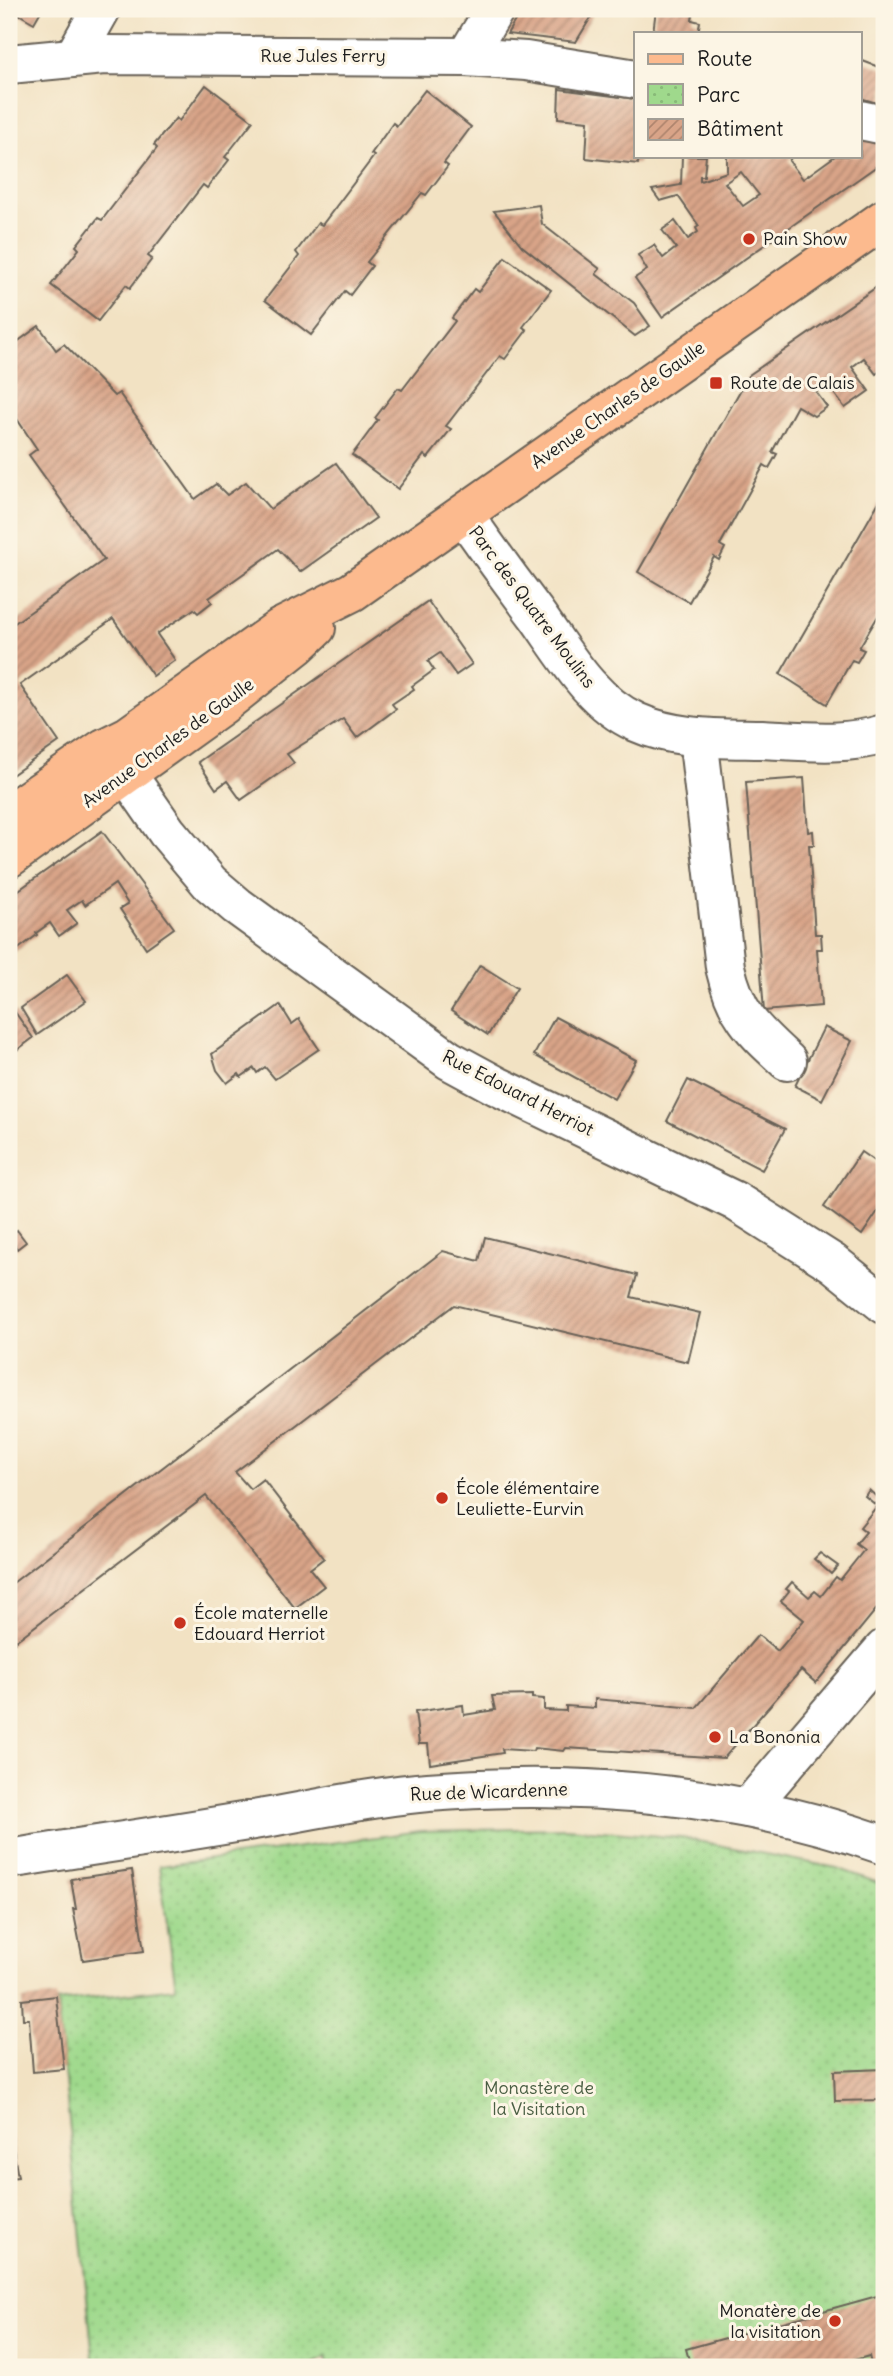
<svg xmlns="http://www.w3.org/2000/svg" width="893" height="2376" font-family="Delius,sans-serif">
<defs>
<pattern id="park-dots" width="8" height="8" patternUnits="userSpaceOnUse" patternTransform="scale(1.75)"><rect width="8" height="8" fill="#9fd98c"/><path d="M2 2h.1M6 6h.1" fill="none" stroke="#88ba78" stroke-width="1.8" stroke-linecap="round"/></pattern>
<pattern id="building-hatch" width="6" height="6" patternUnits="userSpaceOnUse" patternTransform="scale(1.75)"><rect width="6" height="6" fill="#d9a488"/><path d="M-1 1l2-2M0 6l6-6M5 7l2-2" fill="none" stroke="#af856e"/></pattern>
</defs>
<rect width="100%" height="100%" fill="#fcf5e5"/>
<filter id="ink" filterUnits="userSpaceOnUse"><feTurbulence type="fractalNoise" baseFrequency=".0143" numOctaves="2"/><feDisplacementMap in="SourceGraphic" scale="14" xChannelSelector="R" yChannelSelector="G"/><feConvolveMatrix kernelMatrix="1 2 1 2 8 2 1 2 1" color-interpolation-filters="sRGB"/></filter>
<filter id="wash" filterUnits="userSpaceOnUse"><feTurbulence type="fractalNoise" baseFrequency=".00686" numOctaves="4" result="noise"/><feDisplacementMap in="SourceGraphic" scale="28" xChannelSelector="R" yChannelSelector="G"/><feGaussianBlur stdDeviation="1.57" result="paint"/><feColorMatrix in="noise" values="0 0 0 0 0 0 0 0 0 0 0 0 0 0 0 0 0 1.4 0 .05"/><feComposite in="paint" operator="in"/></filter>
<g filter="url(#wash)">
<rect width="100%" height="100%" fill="#f2e2c3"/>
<!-- park -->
<polygon fill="url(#park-dots)" stroke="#5e7a54" stroke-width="2" points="567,1828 682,1838 837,1868 884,1885 884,2367 327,2367 327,2357 306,2367 94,2367 57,2002 176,1988 159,1866 421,1831"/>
<g id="blocks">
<!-- building -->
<g fill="url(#building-hatch)" fill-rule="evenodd">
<polygon points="10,9 42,9 34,23"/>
<polygon points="522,9 596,9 576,42 507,34"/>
<polygon points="656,9 694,9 692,20 700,22 698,33 653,33"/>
<polygon points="860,60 884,69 884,105 860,98"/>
<polygon points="206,85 253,121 225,157 229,160 207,188 203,185 148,256 152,259 130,288 126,285 98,321 51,285 79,249 76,246 98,218 102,220 157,148 154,145 176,118 179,121"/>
<polygon points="559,89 636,99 636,156 639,156 638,164 586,158 588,121 558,118"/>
<polygon points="425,90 471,127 444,163 448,166 426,195 422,193 367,262 372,266 350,295 345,291 311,335 265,300 299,256 296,252 318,223 322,225 374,156 371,154 393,123 397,126"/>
<path d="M860 133 884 138V161L662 317 635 278 647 270 638 255 654 245 663 258 676 248 662 230 675 221 688 239 698 232 696 228 699 226 678 196 660 201 652 190 681 185 682 156H706L704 176H700V181L727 172V156H792L789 161 803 179 835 156H860ZM741 172 759 195 743 206 725 183Z"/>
<polygon points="539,205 542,224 600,269 596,274 634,303 650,326 635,336 522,246 494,211"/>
<polygon points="505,257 551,290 523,327 527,330 505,359 500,356 446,426 451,429 428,458 424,455 398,489 352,455 378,420 375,418 398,388 402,390 455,321 452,318 474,289 478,292"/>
<polygon points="884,282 884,368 876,374 864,358 852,367 869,391 845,408 827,384 816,392 827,407 814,416 797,406 772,452 777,454 769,468 764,465 720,545 725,548 719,560 714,557 689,602 638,572 749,375"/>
<polygon points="39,326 56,350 64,344 114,396 119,393 195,499 216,484 227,495 246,482 270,509 336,463 376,518 300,572 278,549 209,598 212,602 198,613 194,609 157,634 175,660 153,676 113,619 20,685 59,742 9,777 9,627 104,560 29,455 37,449 9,407 9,348"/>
<polygon points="884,493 884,606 859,648 864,650 857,662 852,660 827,704 780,674"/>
<polygon points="428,601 472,664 456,675 440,653 428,661 434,670 412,686 414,689 392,704 396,709 357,738 343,719 287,754 294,763 241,800 227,781 216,789 198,762"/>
<polygon points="804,778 808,832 813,831 814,845 809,845 815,934 821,934 822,949 817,949 821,1006 764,1011 746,782"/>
<polygon points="102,831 174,928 146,948 120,909 128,904 115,884 85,905 82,900 67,910 77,923 59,936 50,923 36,933 37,935 9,956 9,897"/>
<polygon points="480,965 517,988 488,1035 451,1011"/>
<polygon points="67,975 86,1001 37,1035 21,1008"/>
<polygon points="280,1005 292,1024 299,1019 319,1049 275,1079 265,1067 257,1073 254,1068 241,1077 239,1074 227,1083 217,1070 212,1054"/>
<polygon points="15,1012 33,1038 9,1056 9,1016"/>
<polygon points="555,1017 636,1060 614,1099 534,1055"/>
<polygon points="824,1027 852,1041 822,1100 795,1086"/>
<polygon points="688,1080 785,1129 762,1170 667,1121"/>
<polygon points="861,1152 884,1168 884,1202 862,1235 824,1207"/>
<polygon points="17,1230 26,1242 17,1249 9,1236"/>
<polygon points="485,1237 637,1275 631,1297 700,1313 688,1362 454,1305 235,1472 250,1489 263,1479 324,1558 310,1569 324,1586 295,1608 206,1496 9,1646 9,1586 443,1251 479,1261"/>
<polygon points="869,1490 879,1499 884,1493 884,1600 816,1683 801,1670 724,1758 566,1748 564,1751 534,1748 533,1751 502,1749 503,1753 430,1764 428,1744 419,1744 415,1712 463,1705 464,1715 495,1710 492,1696 532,1695 532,1698 544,1699 544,1710 566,1711 566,1706 595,1708 595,1699 696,1708 758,1635 778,1651 804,1620 781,1601 789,1591 786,1589 792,1582 809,1597 815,1591 821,1596 836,1577 840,1580 864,1550 856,1544 866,1532 860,1527 877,1506 865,1496"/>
<polygon points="820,1553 838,1566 831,1574 814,1559"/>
<polygon points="132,1870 144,1951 83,1960 73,1909 76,1909 71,1879"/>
<polygon points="56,1996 64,2069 33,2072 29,2019 23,2019 22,2000"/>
<polygon points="884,2069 884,2100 835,2101 834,2071"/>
<polygon points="9,2126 18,2177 9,2178"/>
<polygon points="884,2294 884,2367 872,2367 869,2356 829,2367 691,2367 686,2349"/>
</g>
</g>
</g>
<g filter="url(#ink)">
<use href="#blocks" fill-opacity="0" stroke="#676156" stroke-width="2"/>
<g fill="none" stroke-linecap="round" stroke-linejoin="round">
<defs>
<g id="minor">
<polyline points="74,57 101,9"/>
<polyline points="466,57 495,9"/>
<polyline points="9,64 104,55 466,57 526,61 636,79"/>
<polyline points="860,120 884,125"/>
<path d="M464 515C487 548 511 581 536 614 564 653 591 702 636 722 676 740 720 738 762 739 803 741 845 746 884 734"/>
<path d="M698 737 725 967C736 1015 752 1029 787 1061"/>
<polyline points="128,741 126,773 167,832 210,883 237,906 449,1060 497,1086 735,1201 833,1263 884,1304"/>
<polyline points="748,1808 884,1649"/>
<path d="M9 1859C96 1845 184 1832 271 1817 323 1808 376 1796 428 1792 582 1780 739 1794 884 1845"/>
</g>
<g id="major">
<polyline points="9,813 104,748 128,736 280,628 352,592 884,219"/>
<polyline points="9,858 221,706 298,645 316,628"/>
</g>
</defs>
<!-- minor casing -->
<use href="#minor" stroke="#676156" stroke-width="42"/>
<!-- major casing -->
<use href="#major" stroke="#676156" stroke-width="42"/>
<!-- minor -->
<use href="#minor" stroke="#fff" stroke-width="38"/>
<!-- major -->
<use href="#major" stroke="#fcba8e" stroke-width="38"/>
</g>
</g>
<!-- markers -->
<g fill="#c8321e" stroke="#fcf5e5" stroke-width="2.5">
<circle cx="749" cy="239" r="7"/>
<rect x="709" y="376" width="14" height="14" rx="3.5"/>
<circle cx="442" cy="1498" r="7"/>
<circle cx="180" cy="1623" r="7"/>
<circle cx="715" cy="1737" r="7"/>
<circle cx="835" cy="2321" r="7"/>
</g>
<g text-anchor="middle" stroke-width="6" stroke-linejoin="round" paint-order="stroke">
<!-- street labels -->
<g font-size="18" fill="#1c1c1c" stroke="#fcf5e5">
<text x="323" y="62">Rue Jules Ferry</text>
<text transform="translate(618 405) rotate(-35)" y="6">Avenue Charles de Gaulle</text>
<text transform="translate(532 607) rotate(53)" y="6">Parc des Quatre Moulins</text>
<text transform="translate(168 743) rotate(-36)" y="6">Avenue Charles de Gaulle</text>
<text transform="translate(518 1093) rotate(27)" y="6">Rue Edouard Herriot</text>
<text transform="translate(489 1792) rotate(-2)" y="6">Rue de Wicardenne</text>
</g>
<!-- poi labels -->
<g font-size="18" fill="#1c1c1c" stroke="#fcf5e5" text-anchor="start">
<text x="763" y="245">Pain Show</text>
<text x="730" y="389">Route de Calais</text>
<text x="456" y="1494">École élémentaire<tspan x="456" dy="21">Leuliette-Eurvin</tspan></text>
<text x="194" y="1619">École maternelle<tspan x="194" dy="21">Edouard Herriot</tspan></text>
<text x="729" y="1743">La Bononia</text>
<text x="821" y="2317" text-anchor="end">Monatère de<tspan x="821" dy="21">la visitation</tspan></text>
</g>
<!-- park labels -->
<g font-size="18" fill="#4a5e43" stroke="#fcf5e5">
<text x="539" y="2094">Monastère de<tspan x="539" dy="21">la Visitation</tspan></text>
</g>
</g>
<!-- margin -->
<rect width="893" height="2376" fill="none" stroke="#fcf5e5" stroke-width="35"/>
<!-- legend -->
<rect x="634" y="32" width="228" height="126" fill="#fcf5e5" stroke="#a29e95" stroke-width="2"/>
<rect x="648" y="54" width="35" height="10" fill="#fcba8e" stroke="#a29e95" stroke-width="2"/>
<text x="697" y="66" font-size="21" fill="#1c1c1c">Route</text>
<rect x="648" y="84" width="35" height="21" fill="url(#park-dots)" stroke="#a29e95" stroke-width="2"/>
<text x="697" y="102" font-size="21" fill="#1c1c1c">Parc</text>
<rect x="648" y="119" width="35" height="21" fill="url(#building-hatch)" stroke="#a29e95" stroke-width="2"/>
<text x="697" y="136" font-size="21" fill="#1c1c1c">Bâtiment</text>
</svg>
